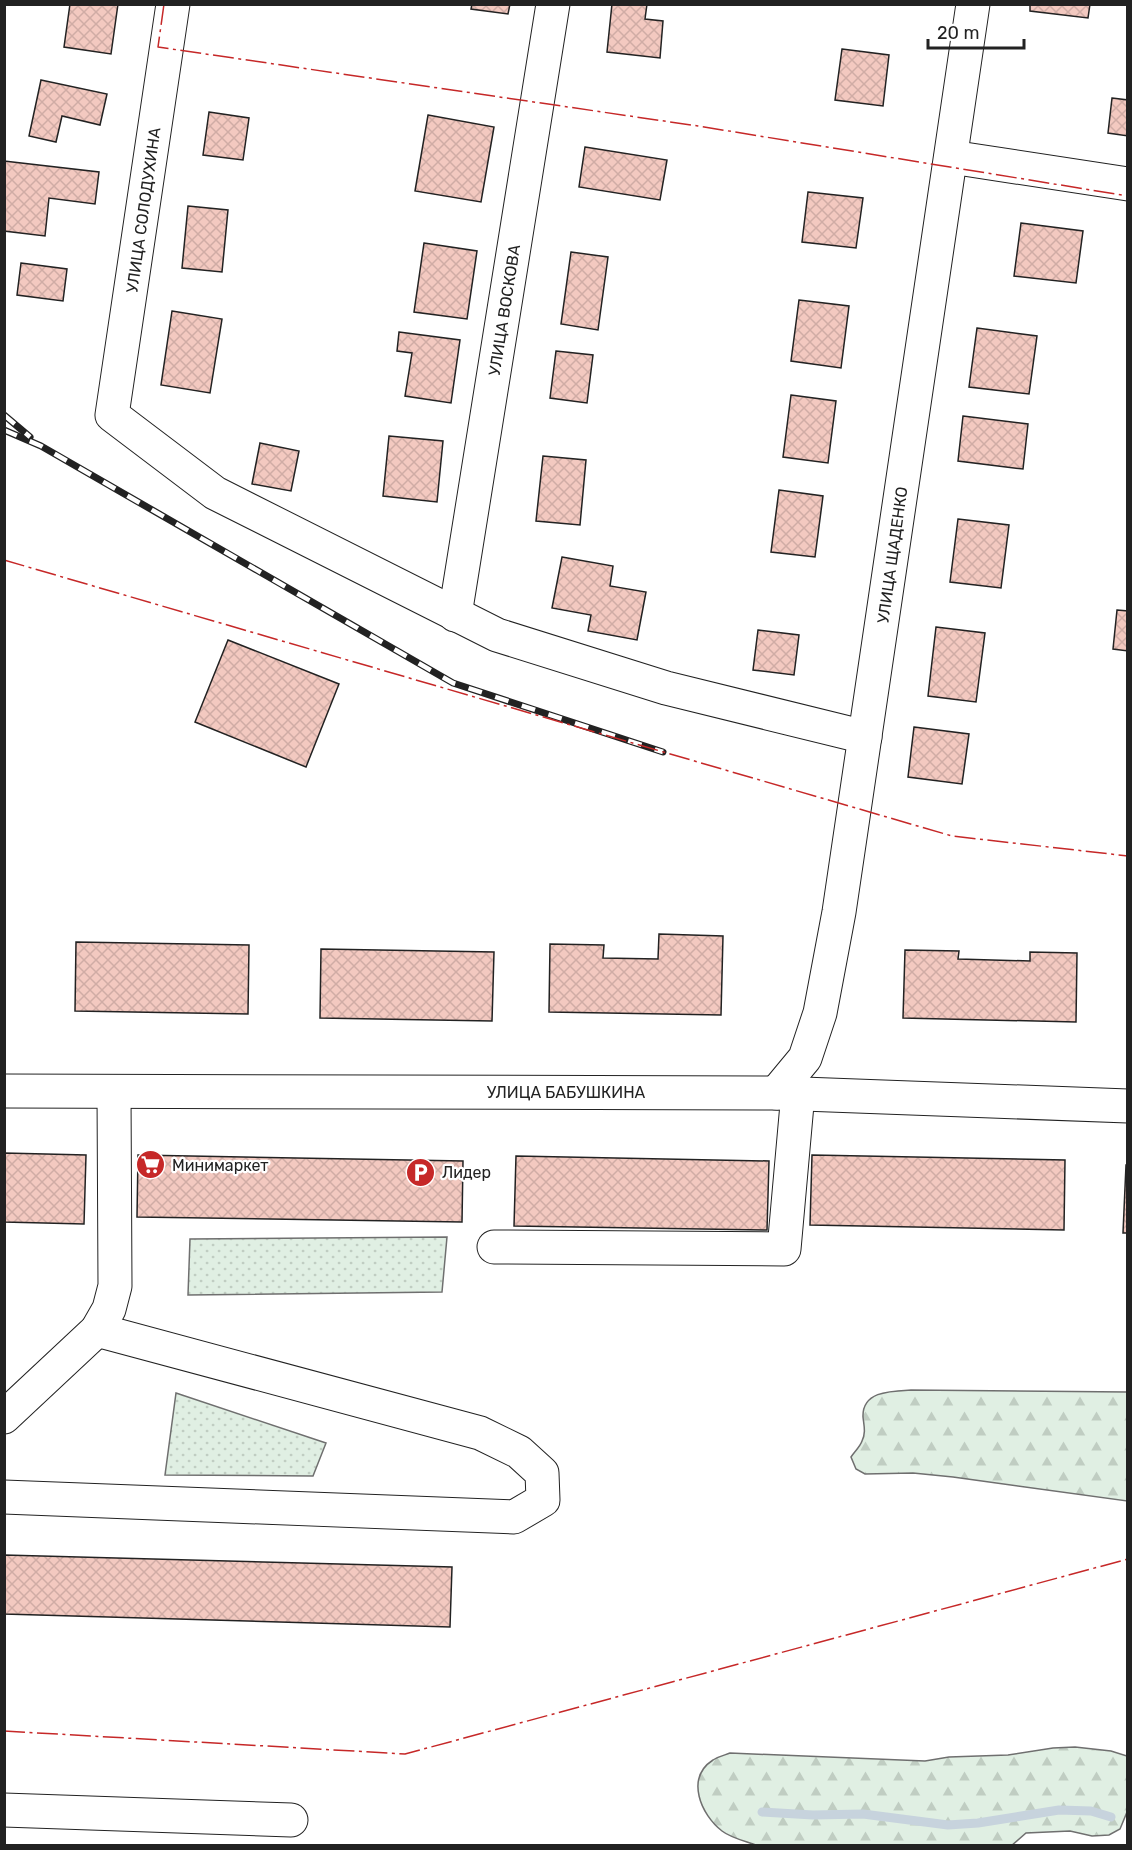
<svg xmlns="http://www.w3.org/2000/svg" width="1132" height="1850" font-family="Rubik,sans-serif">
<defs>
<pattern id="forest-firs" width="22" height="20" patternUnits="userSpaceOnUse" patternTransform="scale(1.5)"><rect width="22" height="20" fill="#e0efe3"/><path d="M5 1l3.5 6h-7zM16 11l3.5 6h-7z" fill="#c0cdc2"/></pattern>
<pattern id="park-dots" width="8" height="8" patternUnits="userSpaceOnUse" patternTransform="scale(1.5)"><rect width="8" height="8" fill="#e0efe3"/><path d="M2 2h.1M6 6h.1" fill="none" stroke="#c0cdc2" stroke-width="1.8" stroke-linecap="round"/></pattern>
<pattern id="building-cross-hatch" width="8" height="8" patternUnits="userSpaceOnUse" patternTransform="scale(1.5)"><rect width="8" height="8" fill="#f3c9c0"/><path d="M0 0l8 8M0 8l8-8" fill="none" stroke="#d0aca5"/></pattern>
</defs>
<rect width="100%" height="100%" fill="#fff"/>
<!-- forest -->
<g fill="url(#forest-firs)" stroke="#6f6f6f" stroke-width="1.5">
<path d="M911 1390 1127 1392V1501L953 1477 913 1473 865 1474 856 1469 851 1457C854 1452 860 1447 862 1441 866 1433 864 1426 863 1417 862 1391 891 1391 911 1390Z"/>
<path d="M1075 1747 1111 1751 1127 1756V1812L1120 1829 1109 1835 1092 1836 1070 1831 1026 1833 1011 1846 756 1845C745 1841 731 1838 722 1831 701 1815 685 1778 713 1760 717 1757 725 1755 730 1753L925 1761 949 1757 1008 1755 1053 1748Z"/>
</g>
<!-- park -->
<g fill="url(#park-dots)" stroke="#6f6f6f" stroke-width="1.5">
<polygon points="447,1237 442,1292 188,1295 190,1239"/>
<polygon points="176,1393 326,1443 313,1476 165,1475"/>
</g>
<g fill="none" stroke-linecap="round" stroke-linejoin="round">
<!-- stream -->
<polyline stroke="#c7d3dd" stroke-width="9" points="762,1812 813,1815 863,1814 948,1825 978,1823 1059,1810 1091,1811 1111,1817"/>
</g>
<!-- building -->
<g fill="url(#building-cross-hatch)" stroke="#222" stroke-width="1.5">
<polygon points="70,4 118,4 111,54 64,47"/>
<polygon points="472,4 510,4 508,14 471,9"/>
<polygon points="612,4 647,4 645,19 663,21 660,58 607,52"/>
<polygon points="1030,4 1090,4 1088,18 1030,11"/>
<polygon points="842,49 889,55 883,106 835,100"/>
<polygon points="41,80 107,94 100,125 62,116 56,142 29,136"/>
<polygon points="1112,98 1128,100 1128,136 1108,133"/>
<polygon points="209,112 249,118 243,160 203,155"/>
<polygon points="428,115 494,127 481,202 415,191"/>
<polygon points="585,147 667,160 660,200 579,187"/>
<polygon points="4,161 99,172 95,204 49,198 45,236 4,231"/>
<polygon points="808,192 863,198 856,248 802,242"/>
<polygon points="188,206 228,210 222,272 182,268"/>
<polygon points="1021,223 1083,231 1076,283 1014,276"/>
<polygon points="424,243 477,251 467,319 414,312"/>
<polygon points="571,252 608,257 598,330 561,324"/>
<polygon points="21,263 67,269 63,301 17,295"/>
<polygon points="799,300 849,306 841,368 791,361"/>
<polygon points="172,311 222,319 210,393 161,385"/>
<polygon points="977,328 1037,336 1029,394 969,387"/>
<polygon points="399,332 460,340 451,403 405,396 412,353 397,351"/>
<polygon points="556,351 593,355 587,403 550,398"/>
<polygon points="791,395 836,401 828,463 783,457"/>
<polygon points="963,416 1028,424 1023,469 958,461"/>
<polygon points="389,436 443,441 437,502 383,496"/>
<polygon points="260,443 299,451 291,491 252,484"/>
<polygon points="543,456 586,460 580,525 536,521"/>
<polygon points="779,490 823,496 815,557 771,552"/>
<polygon points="958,519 1009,525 1001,588 950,582"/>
<polygon points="562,557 613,566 610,586 646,592 637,640 588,631 591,615 552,608"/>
<polygon points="1117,610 1128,611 1128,651 1113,649"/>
<polygon points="936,627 985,633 976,702 928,696"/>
<polygon points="758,630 799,635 794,675 753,670"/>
<polygon points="228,640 339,684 306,767 195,722"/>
<polygon points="914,727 969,734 962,784 908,777"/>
<polygon points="659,934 723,936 721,1015 549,1012 550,944 604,945 603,958 658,959"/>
<polygon points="76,942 249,945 248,1014 75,1011"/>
<polygon points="321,949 494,952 492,1021 320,1018"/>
<polygon points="905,950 959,951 958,959 1030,961 1030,952 1077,953 1076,1022 903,1018"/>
<polygon points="4,1153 86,1155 84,1224 4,1222"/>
<polygon points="138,1155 463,1161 462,1222 137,1217"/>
<polygon points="812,1155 1065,1160 1064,1230 810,1225"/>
<polygon points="516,1156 769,1161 767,1230 514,1226"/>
<polygon points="1126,1165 1128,1165 1128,1233 1123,1233"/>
<polygon points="4,1555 452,1567 450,1627 4,1614"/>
</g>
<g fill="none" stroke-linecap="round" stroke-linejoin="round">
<defs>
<g id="minor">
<polyline points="173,4 112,415 215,493 497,635 666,688 865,737"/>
<polyline points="951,157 1128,184"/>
<polyline points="455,615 553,4"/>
<polyline points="4,1091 776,1093 1128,1106"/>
<polyline points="776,1093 805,1058 820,1013 839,912 973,4"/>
<polyline points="494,1247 784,1249 798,1093"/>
<polyline points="4,1417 97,1330 109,1309 115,1286 114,1092"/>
<polyline points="4,1497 514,1517 543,1500 542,1473 519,1452 480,1433 97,1330"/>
<polyline points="4,1810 291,1820"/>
</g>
</defs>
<!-- minor casing -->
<use href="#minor" stroke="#222" stroke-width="35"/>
<!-- minor -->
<use href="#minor" stroke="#fff" stroke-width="33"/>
<defs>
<g id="rail">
<polyline points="4,415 30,437"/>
<polyline points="4,430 41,446 453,683 663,752"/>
</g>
</defs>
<!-- rail casing -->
<use href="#rail" stroke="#222" stroke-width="7"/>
<!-- rail -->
<use href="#rail" stroke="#fff" stroke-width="4.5" stroke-dasharray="14" stroke-linecap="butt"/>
<!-- power -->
<g stroke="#c62828" stroke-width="1.5" stroke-dasharray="21 4.5 3 4.5" stroke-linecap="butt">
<polyline points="164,4 158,47 698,126 1128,196"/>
<polyline points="4,560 952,836 1128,856"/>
<polyline points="4,1731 405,1754 1128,1559"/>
</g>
</g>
<!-- icons -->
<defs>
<symbol id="supermarket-disc" viewBox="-11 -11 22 22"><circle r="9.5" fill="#c62828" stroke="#fff"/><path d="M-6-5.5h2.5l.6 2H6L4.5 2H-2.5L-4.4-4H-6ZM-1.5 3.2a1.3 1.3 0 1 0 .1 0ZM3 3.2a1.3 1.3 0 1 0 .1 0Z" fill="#fff"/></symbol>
<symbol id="parking-disc" viewBox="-11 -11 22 22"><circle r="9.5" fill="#c62828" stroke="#fff"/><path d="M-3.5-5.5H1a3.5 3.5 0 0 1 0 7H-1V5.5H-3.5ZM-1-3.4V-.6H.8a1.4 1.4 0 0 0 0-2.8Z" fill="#fff"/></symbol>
</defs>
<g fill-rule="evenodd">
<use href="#supermarket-disc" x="134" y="1148" width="33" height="33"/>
<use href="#parking-disc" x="404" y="1156" width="33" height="33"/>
</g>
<g text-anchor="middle" stroke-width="4.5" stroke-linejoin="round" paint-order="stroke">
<!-- street labels -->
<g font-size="16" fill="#222" stroke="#fff">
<text transform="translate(143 210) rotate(-82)" y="6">УЛИЦА СОЛОДУХИНА</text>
<text transform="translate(504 310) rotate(-81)" y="6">УЛИЦА ВОСКОВА</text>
<text transform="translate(892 555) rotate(-82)" y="6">УЛИЦА ЩАДЕНКО</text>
<text x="566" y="1098">УЛИЦА БАБУШКИНА</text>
</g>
<!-- poi labels -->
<g font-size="16" fill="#222" stroke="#fff" text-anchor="start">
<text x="172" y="1171">Минимаркет</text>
<text x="442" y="1178">Лидер</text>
</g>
</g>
<!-- border -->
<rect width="1132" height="1850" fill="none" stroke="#222222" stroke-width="12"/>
<!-- scale -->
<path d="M928 39v9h96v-9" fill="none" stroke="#222222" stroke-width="3"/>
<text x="937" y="39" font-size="18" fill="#222222" stroke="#ffffff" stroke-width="4.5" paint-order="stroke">20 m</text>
</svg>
